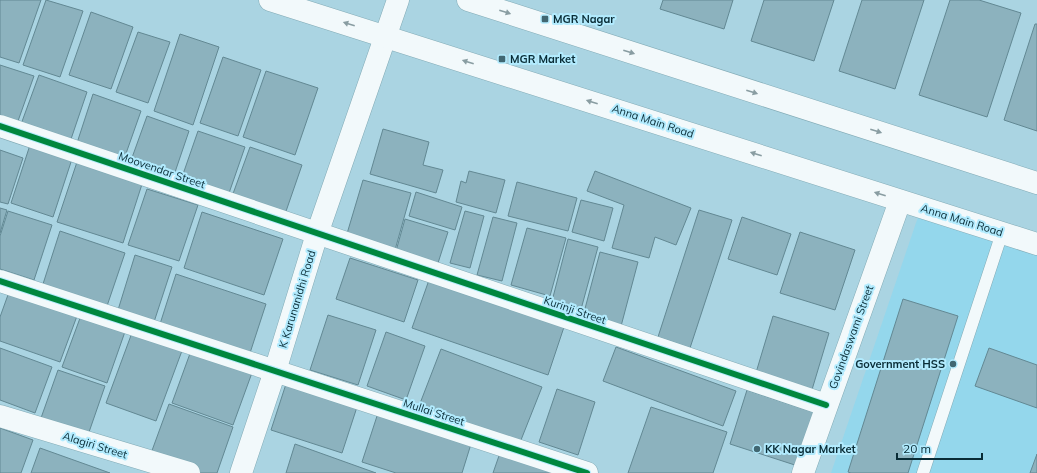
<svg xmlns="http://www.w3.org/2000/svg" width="1037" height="473" font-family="Mulish,sans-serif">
<rect width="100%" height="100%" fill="#aad4e2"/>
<!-- built -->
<polygon fill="#94d7ec" points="918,217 1037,255 1037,473 831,473"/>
<!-- building -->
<g fill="#8cb2be" stroke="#628893">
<polygon points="0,0 41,0 19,63 0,57"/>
<polygon points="46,0 83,11 60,77 23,65"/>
<polygon points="663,0 733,0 724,29 660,9"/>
<polygon points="764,0 834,0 814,61 751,41"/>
<polygon points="862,0 924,0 895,89 839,71"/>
<polygon points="950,0 979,0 1021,13 987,117 919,95"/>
<polygon points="91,12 133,27 111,89 69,75"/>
<polygon points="1035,24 1037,24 1037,131 1004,120"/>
<polygon points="138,32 170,42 148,103 116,92"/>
<polygon points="180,34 219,47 193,125 154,111"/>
<polygon points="223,57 261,70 238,136 200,123"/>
<polygon points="0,65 34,76 18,121 0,115"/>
<polygon points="266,71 318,88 295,155 243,137"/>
<polygon points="39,75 87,92 69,145 20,127"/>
<polygon points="93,94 141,111 123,162 76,146"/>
<polygon points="147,116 189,131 172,181 129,166"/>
<polygon points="383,129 429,142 423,165 443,170 436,193 370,174"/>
<polygon points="198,131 245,147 228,196 181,180"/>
<polygon points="30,145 72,159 53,217 11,203"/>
<polygon points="250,147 302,165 283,220 230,202"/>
<polygon points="0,150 23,158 8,204 0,202"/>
<polygon points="79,156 144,178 123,243 57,222"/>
<polygon points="469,171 505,180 496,213 456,202 461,181 466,183"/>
<polygon points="595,171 691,208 676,245 655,237 649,258 612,248 624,205 587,191"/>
<polygon points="363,180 411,193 395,250 346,237"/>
<polygon points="517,182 577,198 568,231 508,216"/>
<polygon points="147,189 198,205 179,261 128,245"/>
<polygon points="416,192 462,207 455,230 409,216"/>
<polygon points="581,200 613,208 604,241 572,232"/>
<polygon points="0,208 7,210 0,233"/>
<polygon points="699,210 732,220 690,348 658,337"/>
<polygon points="8,211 52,225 34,280 0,269 0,236"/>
<polygon points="465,211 484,216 470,268 450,263"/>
<polygon points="202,212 283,239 264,295 184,268"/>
<polygon points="493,217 517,223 502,281 477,275"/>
<polygon points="742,217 791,234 777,275 728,259"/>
<polygon points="405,219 448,232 438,263 396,251"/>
<polygon points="527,228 566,238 550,296 511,285"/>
<polygon points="60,231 125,253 107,306 43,284"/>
<polygon points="800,232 855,250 835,310 780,293"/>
<polygon points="568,239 598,247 580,313 551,305"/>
<polygon points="600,252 638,262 620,330 582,320"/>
<polygon points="135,255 172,267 154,322 118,310"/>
<polygon points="350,258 418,280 404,322 336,299"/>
<polygon points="176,274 266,304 250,353 160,324"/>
<polygon points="429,280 564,327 548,375 412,328"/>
<polygon points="9,292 77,316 60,362 0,341 0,317"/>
<polygon points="903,299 958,316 908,473 851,473 848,472"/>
<polygon points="83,310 127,326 107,383 62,367"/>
<polygon points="328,315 376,330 358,385 310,370"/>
<polygon points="773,316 829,333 811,393 755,376"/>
<polygon points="133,330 183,348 156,421 106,403"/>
<polygon points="386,332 425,346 406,400 367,386"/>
<polygon points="616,347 736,391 723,426 603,381"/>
<polygon points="0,348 52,367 35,413 0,400"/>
<polygon points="192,348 253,370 233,425 172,403"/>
<polygon points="989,348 1037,365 1037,408 975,386"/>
<polygon points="441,349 542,387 519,445 419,406"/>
<polygon points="58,370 105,386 88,435 41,418"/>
<polygon points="286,384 357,407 342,453 271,430"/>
<polygon points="557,389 595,402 578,455 539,442"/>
<polygon points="747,390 819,414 801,467 730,444"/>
<polygon points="169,404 233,427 217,473 196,473 150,456"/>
<polygon points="651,407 727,432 713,473 628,473"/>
<polygon points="378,413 471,444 462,473 396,473 362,462"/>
<polygon points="0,428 33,440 21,473 0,473"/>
<polygon points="295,444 376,473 286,473"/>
<polygon points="40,448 110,473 31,473"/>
<polygon points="501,450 571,473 493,473"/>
<polygon points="1037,454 1037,473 1030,473"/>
</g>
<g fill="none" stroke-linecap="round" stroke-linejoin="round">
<defs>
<polyline id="service" points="923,473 1002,233"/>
<g id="minor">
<polyline points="0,126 826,405"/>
<polyline points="0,281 587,473"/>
<polyline points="0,416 189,473"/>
<polyline points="803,473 900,201"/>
</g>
<polyline id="tertiary" points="241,473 275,371 317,234 398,0"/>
<g id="secondary">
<polyline points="270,0 1037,244"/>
<polyline points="468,0 1037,183"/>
</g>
</defs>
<!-- service casing -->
<use href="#service" stroke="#81aab5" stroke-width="13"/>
<!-- minor casing -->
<use href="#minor" stroke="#81aab5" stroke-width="23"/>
<!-- tertiary casing -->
<use href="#tertiary" stroke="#81aab5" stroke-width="23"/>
<!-- secondary casing -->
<use href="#secondary" stroke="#81aab5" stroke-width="23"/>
<!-- service -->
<use href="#service" stroke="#f2f9fb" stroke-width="12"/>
<!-- minor -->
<use href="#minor" stroke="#f2f9fb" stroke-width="22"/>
<!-- tertiary -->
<use href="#tertiary" stroke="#f2f9fb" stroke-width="22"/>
<!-- secondary -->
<use href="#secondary" stroke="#f2f9fb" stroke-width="22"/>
<defs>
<g id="cycleway">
<polyline points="0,126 826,405"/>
<polyline points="0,281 587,473"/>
</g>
</defs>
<!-- cycleway casing -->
<use href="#cycleway" stroke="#b2ebfe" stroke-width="8"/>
<!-- cycleway -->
<use href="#cycleway" stroke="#00873e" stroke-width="6"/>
</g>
<!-- one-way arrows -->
<defs><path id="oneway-solid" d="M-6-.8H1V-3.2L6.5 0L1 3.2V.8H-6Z"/></defs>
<g fill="#899da2">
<use href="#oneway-solid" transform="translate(505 12) rotate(18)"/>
<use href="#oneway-solid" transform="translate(349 24) rotate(-163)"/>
<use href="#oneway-solid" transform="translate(629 52) rotate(18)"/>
<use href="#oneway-solid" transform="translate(468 62) rotate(-162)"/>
<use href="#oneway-solid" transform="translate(752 92) rotate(18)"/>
<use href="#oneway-solid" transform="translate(592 102) rotate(-162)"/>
<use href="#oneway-solid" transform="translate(876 131) rotate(18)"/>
<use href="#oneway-solid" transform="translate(756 154) rotate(-162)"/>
<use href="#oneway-solid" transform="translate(880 194) rotate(-162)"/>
</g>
<!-- markers -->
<g fill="#416772" stroke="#b2ebfe" stroke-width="1.5">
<rect x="541" y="15" width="8" height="8" rx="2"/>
<rect x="498" y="55" width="8" height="8" rx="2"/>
<circle cx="953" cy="364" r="4"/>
<circle cx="757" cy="449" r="4"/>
</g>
<g text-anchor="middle" stroke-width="4" stroke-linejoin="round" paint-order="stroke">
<!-- poi labels -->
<g font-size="11" font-weight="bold" fill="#092c36" stroke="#b2ebfe" text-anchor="start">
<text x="553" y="23">MGR Nagar</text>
<text x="510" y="63">MGR Market</text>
<text x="945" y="368" text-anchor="end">Government HSS</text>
<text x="765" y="453">KK Nagar Market</text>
</g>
<!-- street labels -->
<g font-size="11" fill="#092c36" stroke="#b2ebfe">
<text transform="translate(653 121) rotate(18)" y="4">Anna Main Road</text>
<text transform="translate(162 170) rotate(19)" y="4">Moovendar Street</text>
<text transform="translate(962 220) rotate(17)" y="4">Anna Main Road</text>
<text transform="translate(297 299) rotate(-73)" y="4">K Karunanidhi Road</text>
<text transform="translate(575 310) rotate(19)" y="4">Kurinji Street</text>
<text transform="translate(851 337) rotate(-70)" y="4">Govindaswami Street</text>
<text transform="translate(434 412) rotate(18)" y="4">Mullai Street</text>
<text transform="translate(95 445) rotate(17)" y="4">Alagiri Street</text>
</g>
</g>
<!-- scale -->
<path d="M897 453v6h85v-6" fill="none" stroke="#092c36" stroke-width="2"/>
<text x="903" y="453" font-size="12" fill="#092c36" stroke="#b2ebfe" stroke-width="3" paint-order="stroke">20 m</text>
</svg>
